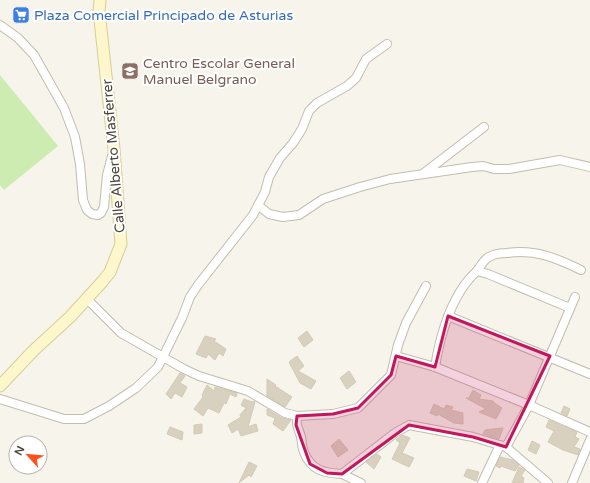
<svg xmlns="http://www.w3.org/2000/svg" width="590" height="483" font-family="'Varela Round',sans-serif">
<rect width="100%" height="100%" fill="#f6f4eb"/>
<!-- park -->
<polygon fill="#cdecb2" points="0,75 58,146 4,190 0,185"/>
<!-- building -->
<g fill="#d9d1c0" stroke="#d4cab2">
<polygon points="307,331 313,340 304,347 298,338"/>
<polygon points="205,336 216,339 214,341 226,349 223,356 219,353 215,360 208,354 206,358 196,354"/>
<polygon points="297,356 304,366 298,371 316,381 311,389 300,383 289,362"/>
<polygon points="349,371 356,382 347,389 340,378"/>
<polygon points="180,373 185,376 180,383 187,387 182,397 175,393 171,399 166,394"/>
<polygon points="267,379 276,385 275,386 292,397 285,407 267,396"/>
<polygon points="207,385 214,391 215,387 237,393 236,397 230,394 226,404 224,403 219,413 208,408 203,416 194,409 203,397 202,395"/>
<polygon points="473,390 481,395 479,399 493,401 493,402 502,408 496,419 479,412 486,409 466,398 469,398"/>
<polygon points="244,399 252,402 254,401 255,402 248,427 256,424 258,431 241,436 238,429 232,433 228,425 241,417 240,415 246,408 241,405"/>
<polygon points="434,404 444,409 446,405 453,407 451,410 463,413 463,424 454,423 438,414 437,416 430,413"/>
<polygon points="564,406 570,409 567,416 561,413"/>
<polygon points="267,409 282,418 291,420 283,431 273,424 275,418 267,415"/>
<polygon points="549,420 577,432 575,437 579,439 574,447 580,449 578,455 563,450 548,442 554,431 546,427"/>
<polygon points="202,424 202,433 194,434 194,425"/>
<polygon points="170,427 183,432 182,440 167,434"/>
<polygon points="503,428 499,439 483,434 485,430"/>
<polygon points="402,435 410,438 402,453 414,458 409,467 392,459 400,443 396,440"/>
<polygon points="339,439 348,450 338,457 331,446"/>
<polygon points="532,441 540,445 536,454 528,450"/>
<polygon points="377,454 381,457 374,469 366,462"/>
<polygon points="500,457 513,460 519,465 515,471 501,466 500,468 496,466"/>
<polygon points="249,462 257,466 251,477 249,475 239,483"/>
<polygon points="519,467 525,470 521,476 524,478 523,483 512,483"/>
<polygon points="467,469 479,472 476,481 464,476"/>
</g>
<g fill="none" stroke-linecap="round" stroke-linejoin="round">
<defs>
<g id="street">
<polyline points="0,25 18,38 34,55 64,108 75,137 80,164 83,200 87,210 92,214 98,215 101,213 104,207 107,175 112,156"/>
<polyline points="424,173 484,127"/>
<polyline points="258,205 269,214 283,217 299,215 323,199 360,187 390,179 472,167 483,166 494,169 509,169 560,160 590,167"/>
<path d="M477 271C480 267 484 259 489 257 494 254 501 253 507 253 536 249 556 258 581 270"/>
<polyline points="87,299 121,333 184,369 199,376 248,391 285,413 297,416 333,414 358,408 391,375 398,345 406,323 426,286"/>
<polyline points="448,316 590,374"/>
<polyline points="396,356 435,367 529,405 590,432"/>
<path d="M435 367C440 335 452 293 477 271L488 274 570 308"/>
<polyline points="0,399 64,419 84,419 109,406 136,388 158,367 182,318 190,297 198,285 253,215 265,192 269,177 280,158 293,143 302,129 309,111 317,103 347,86 356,78 366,59 387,44"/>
<path d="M297 416C296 428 298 426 301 437 302 442 302 448 304 452 311 471 325 473 342 474L395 433 409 425 473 437 506 447 529 405 575 297"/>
<polyline points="506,447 548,483"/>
<polyline points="342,474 361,483"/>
<polyline points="482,483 500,445"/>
<polyline points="572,483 590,440"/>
</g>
<polyline id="secondary" points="0,386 33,351 70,317 102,282 110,272 121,244 114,149 99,11 100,0"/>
</defs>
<!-- street casing -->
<use href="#street" stroke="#c3bdad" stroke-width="10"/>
<!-- secondary casing -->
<use href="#secondary" stroke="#d8cd99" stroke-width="13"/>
<!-- street -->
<use href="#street" stroke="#fff" stroke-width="8"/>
<!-- secondary -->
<use href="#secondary" stroke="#fff7cc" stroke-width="11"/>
</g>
<!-- marked area -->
<path fill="#c2185b" fill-opacity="0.2" stroke="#c2185b" stroke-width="3" stroke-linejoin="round" d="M448 316 550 356 506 447 473 437 409 425 342 474 327 473 310 464 296 425 297 416 333 414 358 408 391 375 396 356 435 367Z"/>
<!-- icons -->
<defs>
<symbol id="supermarket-square" viewBox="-11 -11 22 22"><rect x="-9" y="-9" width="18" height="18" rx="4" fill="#3f7fe0" stroke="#fff"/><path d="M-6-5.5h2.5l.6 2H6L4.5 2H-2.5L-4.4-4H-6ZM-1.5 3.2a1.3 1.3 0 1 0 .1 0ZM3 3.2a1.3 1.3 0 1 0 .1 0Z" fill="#fff"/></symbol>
<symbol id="school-square" viewBox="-11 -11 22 22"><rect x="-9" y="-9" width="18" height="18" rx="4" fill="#8d6e63" stroke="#fff"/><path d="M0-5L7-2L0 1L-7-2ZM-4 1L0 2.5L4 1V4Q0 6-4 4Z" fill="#fff"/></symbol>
</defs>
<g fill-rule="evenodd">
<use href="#supermarket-square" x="11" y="5" width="20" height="20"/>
<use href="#school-square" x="120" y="61" width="20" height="20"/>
</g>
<g text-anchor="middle" stroke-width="4" stroke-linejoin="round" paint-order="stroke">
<!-- shop labels -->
<g font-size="14" fill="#366cbe" stroke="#fff" text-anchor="start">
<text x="34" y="20">Plaza Comercial Principado de Asturias</text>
</g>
<!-- education labels -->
<g font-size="14" fill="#785e54" stroke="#fff" text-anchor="start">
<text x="143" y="68">Centro Escolar General<tspan x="143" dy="16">Manuel Belgrano</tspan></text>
</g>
<!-- street labels -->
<g font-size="14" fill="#4b4638" stroke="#fff">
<text transform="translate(113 156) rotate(-95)" y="5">Calle Alberto Masferrer</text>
</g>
</g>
<!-- north arrow -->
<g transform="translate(28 455) rotate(297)"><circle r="19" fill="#ffffff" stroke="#b7b5af"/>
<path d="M0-3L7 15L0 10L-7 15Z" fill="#ff5119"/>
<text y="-6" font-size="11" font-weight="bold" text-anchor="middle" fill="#4b4638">N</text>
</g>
</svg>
